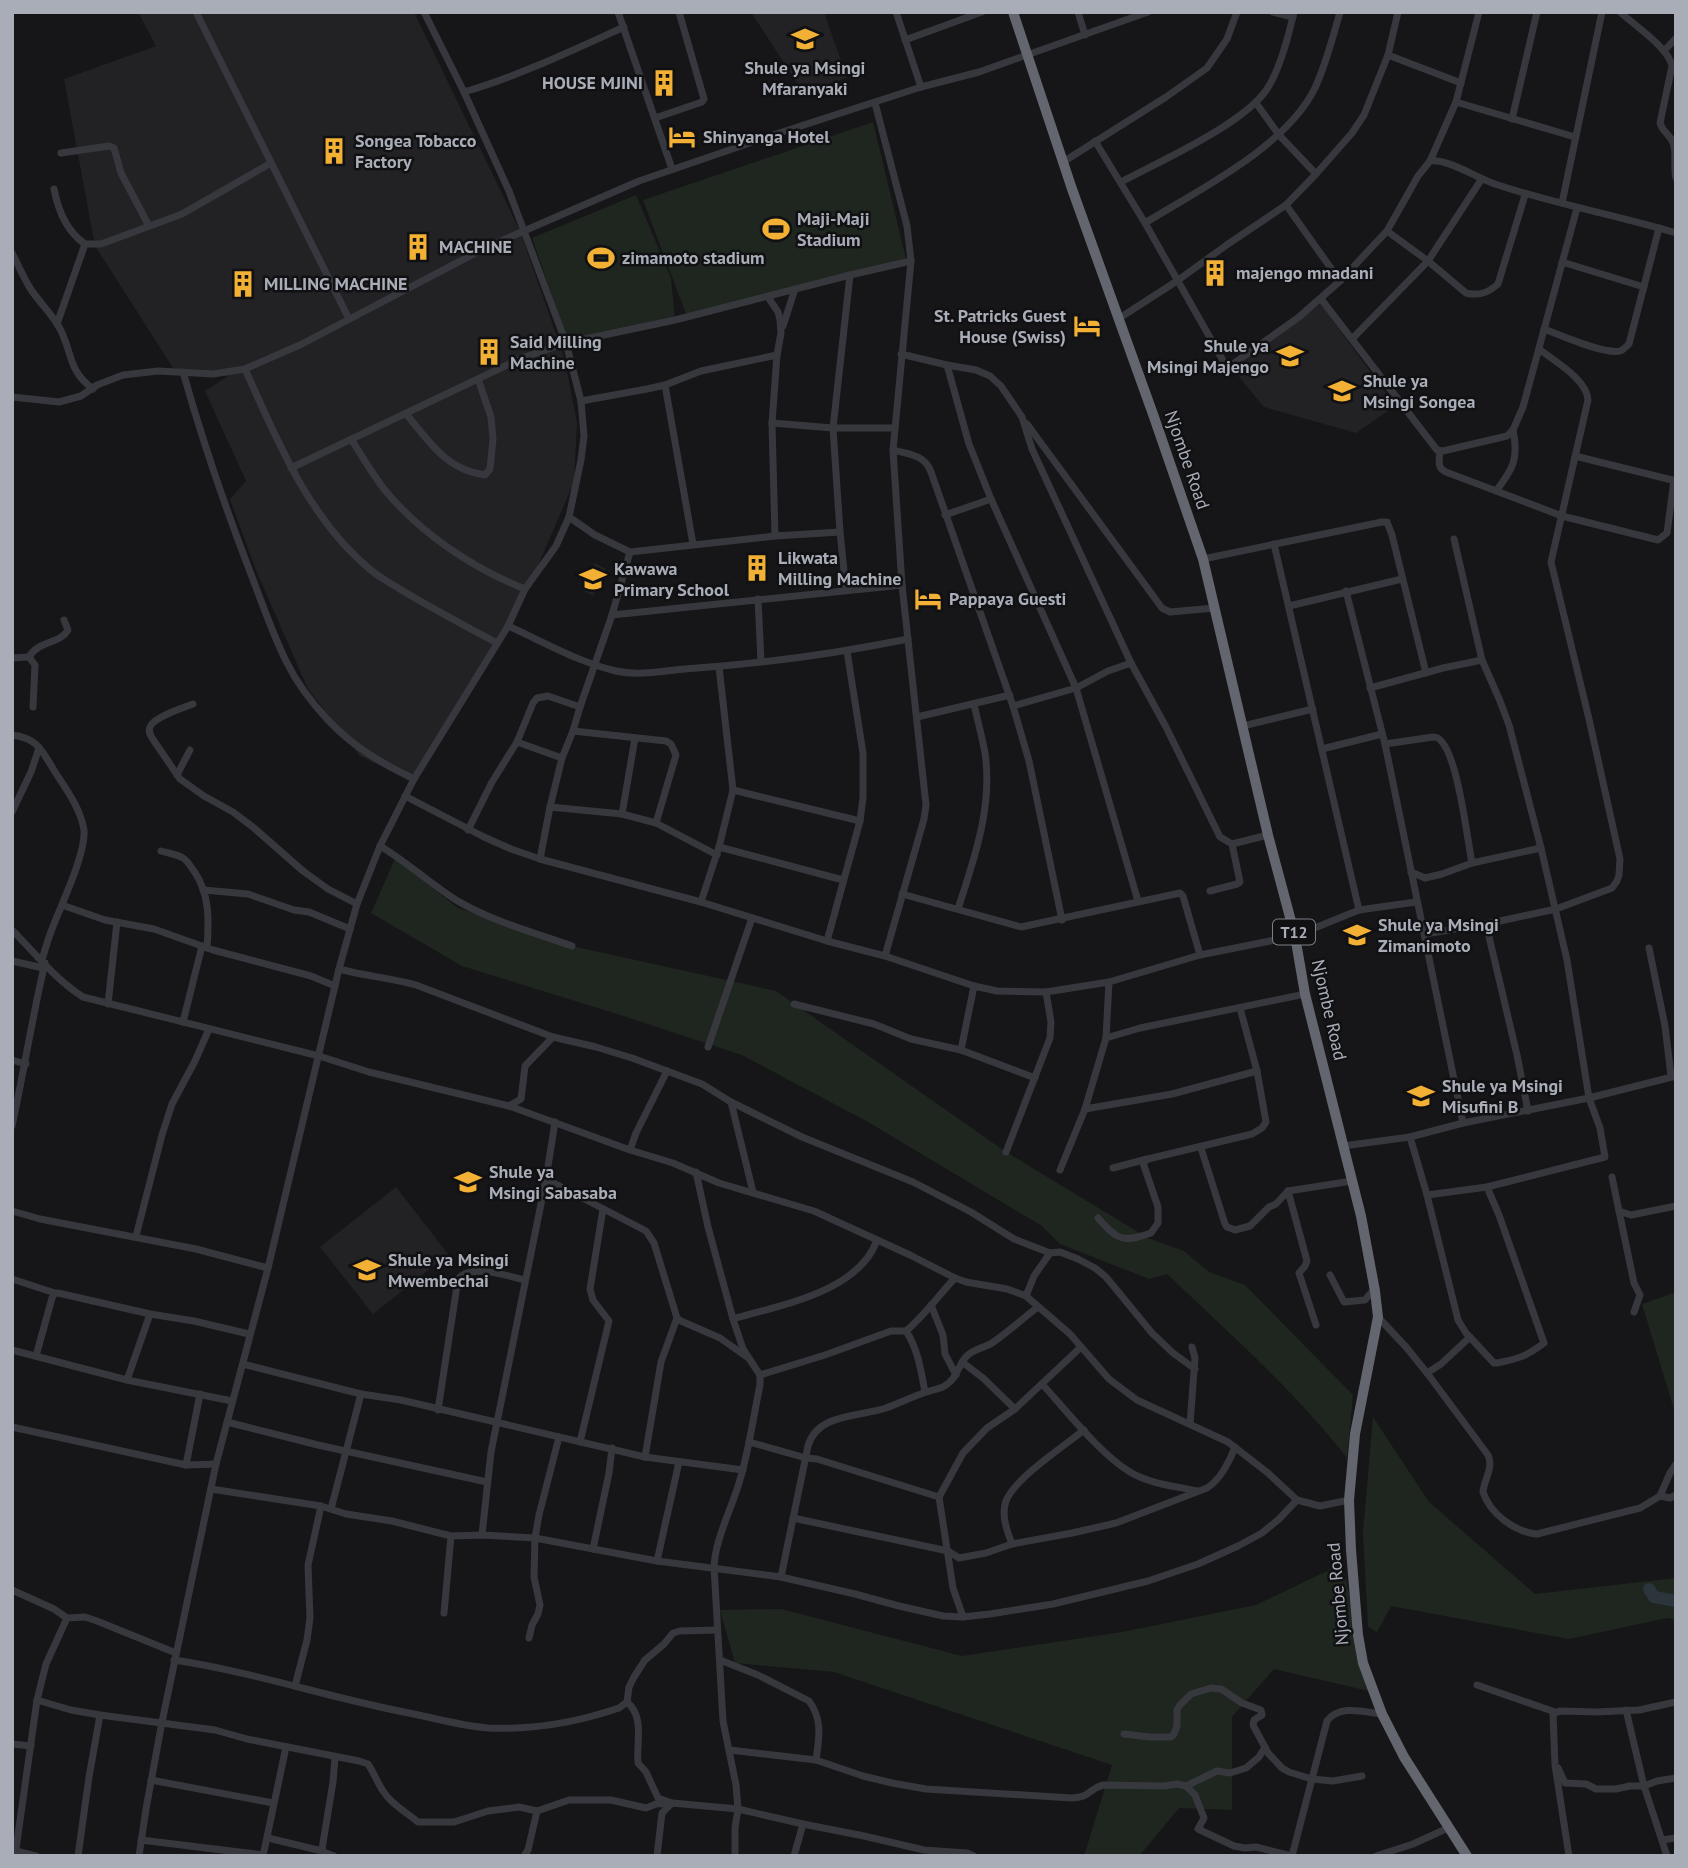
<svg xmlns="http://www.w3.org/2000/svg" width="1688" height="1868" font-family="'PT Sans',sans-serif">
<rect width="100%" height="100%" fill="#161618"/>
<!-- built -->
<g fill="#222225">
<polygon points="138,12 414,12 520,231 564,357 577,423 574,482 526,593 412,781 360,756 308,689 255,568 230,499 246,481 205,391 228,376 175,371 95,246 64,79 156,46"/>
<polygon points="751,12 824,12 847,78 803,92"/>
<polygon points="1321,304 1395,406 1356,433 1264,407 1231,367"/>
<polygon points="594,563 606,569 593,596 581,589"/>
<polygon points="396,1187 448,1254 373,1314 320,1247"/>
</g>
<!-- green -->
<g fill="#1e261f">
<polygon points="873,122 906,259 688,319 643,200"/>
<polygon points="636,195 671,278 675,320 570,347 532,238"/>
<path d="M395 859 458 908 572 946 776 991 1006 1152 1148 1238 1184 1251 1209 1272 1245 1285 1353 1395 1347 1458C1295 1391 1229 1333 1167 1274L1149 1279 1060 1244 1042 1226 868 1122 742 1055 614 1013 462 966 371 913Z"/>
<polygon points="1676,1292 1676,1416 1642,1304"/>
<polygon points="1373,1417 1429,1502 1535,1594 1676,1578 1676,1620 1667,1618 1569,1639 1391,1606 1377,1632 1368,1627 1363,1533"/>
<polygon points="1342,1564 1373,1692 1274,1669 1232,1717 1232,1810 1179,1808 1139,1856 1084,1856 1112,1765 834,1672 735,1663 720,1610 781,1609 962,1656 1122,1632 1256,1605"/>
</g>
<g fill="none" stroke-linecap="round" stroke-linejoin="round">
<!-- river -->
<polyline stroke="#2c353c" stroke-width="12" points="1649,1589 1654,1597 1676,1601"/>
<!-- minor -->
<g stroke="#37383d" stroke-width="7">
<polyline points="196,12 349,319"/>
<polyline points="618,12 672,169"/>
<polyline points="896,12 921,87"/>
<polyline points="1078,12 1085,35"/>
<polyline points="1273,12 1293,17"/>
<path d="M1620 12C1634 25 1669 48 1672 66L1660 123C1663 133 1670 134 1673 143 1677 153 1673 167 1676 178"/>
<polyline points="905,40 982,12"/>
<polyline points="1664,51 1676,38"/>
<polyline points="1388,55 1461,83"/>
<path d="M464 92C519 76 571 51 624 27"/>
<polyline points="1456,102 1575,137"/>
<polyline points="875,103 907,226 911,261 893,450 902,585 926,805 924,819 885,956"/>
<polyline points="1256,103 1279,135 1316,174"/>
<polyline points="655,118 702,102 704,99 679,12"/>
<polyline points="1512,119 1537,12"/>
<path d="M1095 141 1145 223 1225 364 1230 366 1299 317 1340 281 1387 231 1418 176 1430 161C1447 158 1477 178 1495 184 1554 204 1616 215 1676 233"/>
<polyline points="61,153 109,146 114,148 121,173 149,226"/>
<polyline points="1430,161 1456,102 1479,12"/>
<polyline points="1063,162 1166,97 1207,68 1227,39 1237,12"/>
<path d="M1121 182C1159 162 1244 124 1267 89 1279 71 1289 34 1294 12"/>
<path d="M54 189C58 210 66 231 85 244H101L112 240 182 214 271 163"/>
<polyline points="1562,203 1602,12"/>
<polyline points="1286,205 1340,281"/>
<path d="M1145 223C1200 189 1286 147 1315 88 1326 64 1333 37 1340 12"/>
<path d="M1387 231 1428 261 1466 293C1479 296 1488 293 1498 284L1525 195"/>
<path d="M12 253C18 264 23 277 30 288 38 301 52 314 59 327 73 352 67 370 93 389"/>
<polyline points="1562,262 1644,287"/>
<polyline points="768,297 778,312 780,320 781,333 777,355 772,423 775,536"/>
<polyline points="1321,299 1437,450 1443,451 1507,436 1513,430 1523,407 1577,208"/>
<polyline points="1118,319 1177,281 1228,244 1286,205 1316,174 1352,133 1364,115 1388,55 1398,12"/>
<polyline points="57,324 85,244"/>
<polyline points="783,326 795,289"/>
<path d="M1544 329C1559 335 1606 355 1620 351 1623 350 1626 347 1629 344L1659 228"/>
<polyline points="1352,339 1428,261 1481,180"/>
<polyline points="901,354 947,365 976,370 990,376 1001,386 1022,417 1032,449 1131,663 1166,727 1220,837 1232,844 1268,835"/>
<polyline points="947,365 969,444 991,499 1076,688 1138,901"/>
<path d="M245 369C277 440 309 520 372 571 383 580 396 586 408 594 437 611 467 627 497 643"/>
<path d="M183 372C202 439 224 504 249 569 261 600 272 633 287 663 297 683 312 703 327 719 353 747 381 763 414 779"/>
<polyline points="665,385 693,544"/>
<polyline points="12,397 59,402 81,396 97,385 123,375 158,371 213,374 245,369 302,344 487,247 639,181 773,135 921,87 979,72 1148,12"/>
<polyline points="581,401 647,389 665,385 701,371 777,355"/>
<path d="M406 414C430 442 446 470 485 475L490 469 493 439 491 417 478 379"/>
<polyline points="772,423 833,428 894,428"/>
<polyline points="1027,424 1162,608 1170,612 1215,608"/>
<path d="M351 439C362 456 372 473 384 489 420 533 472 568 525 589"/>
<path d="M893 450C909 454 925 455 931 472L1013 706 1029 761 1062 920"/>
<path d="M1440 452C1439 461 1437 468 1446 472L1562 516 1658 540 1667 533 1674 480"/>
<polyline points="1575,456 1676,481"/>
<polyline points="291,468 522,358 566,343 675,320 850,275 911,261"/>
<path d="M1496 491C1513 469 1519 459 1513 430"/>
<polyline points="945,515 991,499"/>
<polyline points="569,517 595,535 630,552 775,536 840,532"/>
<polyline points="1274,544 1359,910"/>
<polyline points="1203,559 1382,522 1387,522 1392,535 1426,673"/>
<polyline points="846,590 840,532 833,428 850,275"/>
<polyline points="1346,591 1385,744 1463,1123"/>
<polyline points="758,599 761,661"/>
<polyline points="1289,606 1402,579"/>
<polyline points="612,615 902,585"/>
<path d="M508 626C542 641 580 663 616 671 638 676 663 671 685 669 760 664 834 654 908 639"/>
<path d="M29 657C39 640 60 644 68 630L64 620"/>
<polyline points="12,658 29,657 35,665 33,707"/>
<polyline points="1370,688 1443,668 1482,660"/>
<path d="M193 704C183 708 154 717 150 727 148 732 150 734 152 738L180 779 204 796 233 812 254 828 303 871 328 889 357 904"/>
<polyline points="1013,706 1076,688 1108,671 1131,663"/>
<polyline points="917,717 1010,695"/>
<polyline points="1243,726 1313,709"/>
<polyline points="573,731 666,741 671,744 676,755 656,823"/>
<path d="M12 735C38 738 42 751 55 772 66 789 81 809 84 830 86 854 61 905 52 929 48 939 45 950 42 960"/>
<polyline points="517,742 562,758"/>
<path d="M1385 744 1433 737C1438 738 1438 737 1442 742 1458 760 1467 837 1472 863"/>
<polyline points="1322,749 1382,734"/>
<polyline points="177,775 190,750"/>
<polyline points="733,790 860,821"/>
<polyline points="405,796 484,837 511,849 540,859 701,902 827,941 885,956 974,986 997,991 1046,992 1109,982 1200,955 1295,936 1359,910 1416,902"/>
<polyline points="550,807 622,814 656,823 717,855"/>
<polyline points="12,812 31,772 39,748"/>
<polyline points="622,814 635,738"/>
<polyline points="468,830 492,782 517,742 533,703 537,698 548,696 580,707"/>
<path d="M380 846C407 862 429 883 456 900 491 921 533 932 572 946"/>
<polyline points="719,847 843,880"/>
<path d="M161 851C168 853 176 854 183 858 188 861 190 866 194 871 210 894 209 921 207 948"/>
<polyline points="540,859 550,807 562,758 573,731 580,707 612,615 630,552"/>
<polyline points="1411,872 1425,878 1442,874 1472,863 1541,848"/>
<polyline points="203,890 248,894 294,910 309,912 350,929"/>
<polyline points="1210,891 1237,884 1240,882 1232,844"/>
<polyline points="902,894 1021,927 1180,893 1183,896 1200,955"/>
<polyline points="701,902 719,847 733,790 719,667"/>
<polyline points="62,905 105,920 154,929 213,950 311,976 335,986"/>
<path d="M958 909C974 859 993 807 985 753 982 737 978 721 974 705"/>
<polyline points="1486,924 1517,1055 1528,1111"/>
<path d="M12 930C35 953 56 980 83 997L319 1056 369 1072 509 1106 630 1150 673 1163 719 1183 814 1211 910 1255 955 1278 966 1282 1007 1289 1026 1296 1070 1334 1109 1379 1137 1400 1228 1442 1268 1473 1297 1500 1320 1506 1349 1500"/>
<path d="M1425 934 1486 924 1556 909 1612 888 1617 881 1619 875 1620 859 1589 719 1551 562 1588 400C1587 379 1554 361 1539 349"/>
<polyline points="827,941 860,821 863,798 863,753 847,651"/>
<polyline points="1649,948 1665,1026 1671,1076"/>
<polyline points="12,961 43,968"/>
<path d="M339 969C365 976 391 978 416 985L553 1037 596 1047 632 1058 702 1084 731 1102 802 1137 913 1182 971 1212 1014 1239 1050 1253 1060 1252 1078 1259 1095 1268 1106 1277 1152 1333 1173 1353 1195 1369"/>
<polyline points="108,1004 117,922"/>
<polyline points="794,1004 874,1024 911,1039 961,1050 1035,1078"/>
<polyline points="183,1022 202,946"/>
<polyline points="1106,1038 1140,1028 1305,994"/>
<polyline points="708,1047 752,918"/>
<polyline points="961,1050 974,986"/>
<polyline points="12,1060 26,1064"/>
<polyline points="731,1102 753,1192"/>
<polyline points="509,1106 521,1099 525,1066 553,1037"/>
<polyline points="1085,1109 1172,1094 1257,1071"/>
<path d="M12 1126C24 1072 32 1017 45 963"/>
<path d="M1410 1137 1427 1195 1458 1320 1466 1333 1494 1363H1497C1518 1359 1527 1356 1544 1343L1499 1215 1487 1187"/>
<polyline points="1343,1146 1410,1137 1463,1123 1589,1098 1676,1076"/>
<polyline points="1201,1148 1225,1224 1227,1227 1235,1230 1250,1226 1269,1207 1276,1204 1288,1191 1352,1181"/>
<polyline points="630,1150 636,1133 667,1071"/>
<polyline points="1006,1152 1050,1038 1051,1022 1046,992"/>
<polyline points="1113,1168 1147,1159"/>
<polyline points="1060,1170 1085,1109 1106,1038 1109,982"/>
<path d="M696 1172 708 1227 733 1319 743 1349 760 1375V1385C753 1418 749 1451 739 1483 731 1510 715 1540 714 1567L723 1721 736 1785 738 1809 735 1828V1856"/>
<polyline points="1612,1177 1619,1211 1631,1215 1676,1206"/>
<polyline points="546,1179 646,1231 654,1243 677,1318 681,1321 720,1338 747,1357"/>
<polyline points="1288,1191 1307,1261 1305,1266 1299,1273 1316,1325"/>
<polyline points="1427,1195 1487,1187 1605,1157 1600,1128 1589,1098 1567,960 1541,848 1509,725 1500,701 1482,660 1454,539"/>
<polyline points="12,1211 40,1219 196,1249 268,1268"/>
<polyline points="1619,1211 1634,1283 1640,1295 1634,1312"/>
<path d="M1098 1218C1117 1240 1123 1243 1151 1233L1158 1223V1207L1143 1163 1148 1159 1252 1134 1262 1128 1266 1122 1257 1071 1240 1008"/>
<polyline points="136,1236 162,1135 172,1104 195,1061 209,1029"/>
<polyline points="1330,1275 1344,1302 1365,1300 1375,1288"/>
<polyline points="12,1279 55,1293"/>
<polyline points="1026,1296 1034,1276 1050,1253"/>
<polyline points="931,1305 943,1335 945,1354 956,1375"/>
<path d="M1378 1317 1406 1347 1427 1373 1488 1455C1494 1468 1484 1479 1483 1492 1490 1514 1515 1532 1537 1534L1640 1508 1660 1496 1670 1498 1676 1495"/>
<path d="M733 1319C780 1305 859 1292 877 1240"/>
<path d="M906 1331C918 1349 921 1371 925 1392"/>
<polyline points="12,1350 127,1380 232,1401"/>
<polyline points="36,1356 52,1298 55,1293 58,1293 150,1314 194,1321 249,1334"/>
<polyline points="962,1362 983,1378 1015,1409"/>
<polyline points="243,1364 361,1394 401,1400 645,1457 743,1470"/>
<polyline points="1427,1373 1441,1364 1470,1337"/>
<path d="M760 1375 825 1355 891 1331H906C925 1315 938 1296 955 1278"/>
<polyline points="127,1380 150,1314"/>
<path d="M1042 1384C1066 1410 1100 1454 1130 1472 1150 1484 1175 1486 1197 1491"/>
<path d="M438 1410 458 1279C471 1263 507 1276 525 1280"/>
<polyline points="227,1422 318,1445 487,1482"/>
<polyline points="1190,1424 1195,1358 1192,1347"/>
<polyline points="12,1427 186,1465 216,1464"/>
<polyline points="580,1442 609,1321 593,1300 590,1289 603,1209"/>
<polyline points="749,1442 806,1458 817,1459 939,1497"/>
<polyline points="645,1457 661,1362 677,1318"/>
<polyline points="186,1465 200,1394"/>
<polyline points="211,1489 321,1506 346,1514 392,1521 451,1536 482,1535 535,1538 657,1561 781,1577 855,1594 899,1606 943,1616 963,1617 990,1614 1053,1604 1148,1581 1198,1564 1238,1546 1262,1533 1279,1519 1297,1500"/>
<polyline points="1660,1496 1670,1473 1676,1464"/>
<polyline points="331,1509 361,1394"/>
<path d="M793 1518 948 1551 959 1558 986 1553 1012 1544 1072 1533 1116 1523 1207 1488C1220 1480 1230 1461 1235 1447"/>
<polyline points="482,1535 491,1452 546,1179 555,1122"/>
<path d="M1012 1544C1007 1531 1001 1515 1006 1501 1014 1479 1064 1446 1084 1430"/>
<polyline points="593,1549 609,1473 612,1448"/>
<polyline points="657,1561 679,1462"/>
<path d="M781 1577 808 1446C817 1413 860 1417 886 1408 899 1403 912 1397 926 1392 932 1390 941 1389 946 1385 958 1378 958 1363 968 1355 974 1349 984 1348 992 1343 1008 1332 1022 1319 1038 1307"/>
<polyline points="12,1590 54,1609 67,1618 85,1617 97,1621 176,1653"/>
<polyline points="444,1613 451,1536"/>
<polyline points="963,1617 953,1588 939,1497 963,1453 987,1428 1015,1409 1081,1347"/>
<polyline points="529,1638 532,1625 538,1614 540,1605 534,1577 535,1538 539,1515 559,1437"/>
<path d="M174 1660C254 1672 330 1698 409 1713 435 1718 461 1726 488 1728 531 1730 578 1722 619 1708L627 1702 629 1687 634 1677 645 1660 664 1644 673 1633 680 1631 716 1630"/>
<path d="M720 1660 758 1675 809 1701C823 1720 819 1738 816 1760"/>
<polyline points="1477,1685 1555,1712"/>
<polyline points="295,1686 307,1640 310,1618 308,1565 321,1506"/>
<path d="M37 1700 71 1710 100 1715 215 1730 247 1739 359 1761 368 1764C374 1773 377 1782 383 1791 391 1804 406 1812 418 1822H454L488 1811 519 1807 537 1811 569 1800H611L646 1808 656 1804 672 1803 738 1809 803 1824 864 1836 924 1850 967 1853 974 1856"/>
<path d="M627 1702C645 1717 636 1743 638 1763L646 1772 658 1798 672 1803 662 1813 657 1856"/>
<polyline points="1626,1710 1644,1786 1667,1856"/>
<polyline points="1124,1734 1149,1737 1171,1737 1174,1734 1177,1726 1177,1710 1180,1705 1191,1694 1211,1688 1221,1689 1242,1703 1261,1710 1262,1715 1254,1720 1253,1725 1268,1753 1282,1768 1289,1772 1312,1779 1333,1781 1362,1776"/>
<polyline points="12,1744 31,1746"/>
<path d="M730 1750 816 1760 863 1776 892 1783 926 1789 1072 1798C1091 1797 1088 1789 1103 1785L1164 1786 1177 1784 1186 1786 1217 1771 1230 1773 1246 1768 1259 1757 1265 1747"/>
<polyline points="1558,1768 1565,1783 1586,1784 1596,1789 1616,1789 1630,1786 1644,1786 1657,1781 1676,1778"/>
<polyline points="151,1780 273,1803"/>
<polyline points="1186,1786 1195,1795 1204,1818 1198,1829 1234,1846 1245,1848 1256,1847 1292,1856"/>
<polyline points="268,1838 318,1850 334,1856"/>
<polyline points="141,1840 263,1855"/>
<polyline points="1662,1840 1676,1838"/>
<polyline points="16,1851 36,1856"/>
<polyline points="15,1856 37,1700 46,1664 67,1618"/>
<polyline points="78,1856 89,1777 100,1715"/>
<polyline points="139,1856 146,1809 162,1722 216,1464 268,1268 339,969 357,904 380,846 414,779 508,626 525,589 556,546 569,517 581,460 584,436 581,401 566,343 509,191 464,92 424,12"/>
<polyline points="263,1856 286,1747"/>
<polyline points="325,1856 322,1849 333,1782 335,1757"/>
<polyline points="524,1856 528,1850 537,1811"/>
<polyline points="794,1856 803,1824"/>
<path d="M1292 1856 1327 1721C1340 1704 1363 1712 1382 1714"/>
<polyline points="1376,1856 1413,1844 1448,1828"/>
<polyline points="1569,1856 1555,1765 1553,1714 1560,1711 1596,1712 1639,1710 1676,1702"/>
</g>
<!-- highway -->
<polyline stroke="#63666e" stroke-width="10" points="1013,12 1072,189 1154,417 1203,559 1268,835 1295,936 1305,994 1361,1216 1375,1291 1378,1317 1355,1434 1349,1500 1351,1550 1358,1635 1363,1663 1382,1714 1404,1757 1467,1856"/>
</g>
<!-- icons -->
<defs>
<symbol id="school-bare" viewBox="-9 -9 18 18"><path d="M0-5L7-2L0 1L-7-2ZM-4 1L0 2.5L4 1V4Q0 6-4 4Z" fill="#f2b134" stroke="#111113" stroke-width="2.5" paint-order="stroke"/></symbol>
<symbol id="building-bare" viewBox="-9 -9 18 18"><path d="M-4-6H4V6H1V3H-1V6H-4ZM-2.5-4.3h1.7v1.8h-1.7ZM.8-4.3h1.7v1.8H.8ZM-2.5-1h1.7V.8h-1.7ZM.8-1h1.7V.8H.8Z" fill="#f2b134" stroke="#111113" stroke-width="2.5" paint-order="stroke"/></symbol>
<symbol id="hotel-bare" viewBox="-9 -9 18 18"><path d="M-6-4.5h1.5V1H6V5H4.5V3h-9V5H-6ZM-4 0a1.8 1.8 0 1 1 3.6 0ZM.5 0V-2.5h3Q6-2.5 6 0Z" fill="#f2b134" stroke="#111113" stroke-width="2.5" paint-order="stroke"/></symbol>
<symbol id="stadium-bare" viewBox="-9 -9 18 18"><path d="M0-5a6.5 5 0 1 0 0 10a6.5 5 0 1 0 0-10ZM-3.5-1.8h7v3.6h-7Z" fill="#f2b134" stroke="#111113" stroke-width="2.5" paint-order="stroke"/></symbol>
</defs>
<g fill-rule="evenodd">
<use href="#school-bare" x="786" y="20" width="38" height="38"/>
<use href="#building-bare" x="645" y="64" width="38" height="38"/>
<use href="#hotel-bare" x="663" y="118" width="38" height="38"/>
<use href="#building-bare" x="315" y="132" width="38" height="38"/>
<use href="#stadium-bare" x="757" y="210" width="38" height="38"/>
<use href="#building-bare" x="399" y="228" width="38" height="38"/>
<use href="#stadium-bare" x="582" y="239" width="38" height="38"/>
<use href="#building-bare" x="1196" y="254" width="38" height="38"/>
<use href="#building-bare" x="224" y="265" width="38" height="38"/>
<use href="#hotel-bare" x="1068" y="307" width="38" height="38"/>
<use href="#building-bare" x="470" y="333" width="38" height="38"/>
<use href="#school-bare" x="1271" y="337" width="38" height="38"/>
<use href="#school-bare" x="1323" y="372" width="38" height="38"/>
<use href="#building-bare" x="738" y="549" width="38" height="38"/>
<use href="#school-bare" x="574" y="560" width="38" height="38"/>
<use href="#hotel-bare" x="909" y="580" width="38" height="38"/>
<use href="#school-bare" x="1338" y="916" width="38" height="38"/>
<use href="#school-bare" x="1402" y="1077" width="38" height="38"/>
<use href="#school-bare" x="449" y="1163" width="38" height="38"/>
<use href="#school-bare" x="348" y="1251" width="38" height="38"/>
</g>
<g text-anchor="middle" stroke-width="5" stroke-linejoin="round" paint-order="stroke">
<!-- shield labels -->
<rect fill="#111113" stroke="#7b7e86" stroke-width="2" x="1273" y="919.5" width="42" height="25" rx="5"/>
<g font-size="16" font-weight="bold" fill="#a8adb8">
<text x="1294" y="938">T12</text>
</g>
<!-- poi labels -->
<g font-size="18" font-weight="bold" fill="#a8adb8" stroke="#111113" text-anchor="start">
<text x="805" y="74" text-anchor="middle">Shule ya Msingi<tspan x="805" dy="21">Mfaranyaki</tspan></text>
<text x="643" y="89" text-anchor="end">HOUSE MJINI</text>
<text x="703" y="143">Shinyanga Hotel</text>
<text x="355" y="147">Songea Tobacco<tspan x="355" dy="21">Factory</tspan></text>
<text x="797" y="225">Maji-Maji<tspan x="797" dy="21">Stadium</tspan></text>
<text x="439" y="253">MACHINE</text>
<text x="622" y="264">zimamoto stadium</text>
<text x="1236" y="279">majengo mnadani</text>
<text x="264" y="290">MILLING MACHINE</text>
<text x="1066" y="322" text-anchor="end">St. Patricks Guest<tspan x="1066" dy="21">House (Swiss)</tspan></text>
<text x="510" y="348">Said Milling<tspan x="510" dy="21">Machine</tspan></text>
<text x="1269" y="352" text-anchor="end">Shule ya<tspan x="1269" dy="21">Msingi Majengo</tspan></text>
<text x="1363" y="387">Shule ya<tspan x="1363" dy="21">Msingi Songea</tspan></text>
<text x="778" y="564">Likwata<tspan x="778" dy="21">Milling Machine</tspan></text>
<text x="614" y="575">Kawawa<tspan x="614" dy="21">Primary School</tspan></text>
<text x="949" y="605">Pappaya Guesti</text>
<text x="1378" y="931">Shule ya Msingi<tspan x="1378" dy="21">Zimanimoto</tspan></text>
<text x="1442" y="1092">Shule ya Msingi<tspan x="1442" dy="21">Misufini B</tspan></text>
<text x="489" y="1178">Shule ya<tspan x="489" dy="21">Msingi Sabasaba</tspan></text>
<text x="388" y="1266">Shule ya Msingi<tspan x="388" dy="21">Mwembechai</tspan></text>
</g>
<!-- street labels -->
<g font-size="18" fill="#a8adb8" stroke="#111113">
<text transform="translate(1187 460) rotate(71)" y="6">Njombe Road</text>
<text transform="translate(1329 1010) rotate(77)" y="6">Njombe Road</text>
<text transform="translate(1338 1594) rotate(-95)" y="6">Njombe Road</text>
</g>
</g>
<!-- border -->
<rect width="1688" height="1868" fill="none" stroke="#a8adb8" stroke-width="28"/>
</svg>
